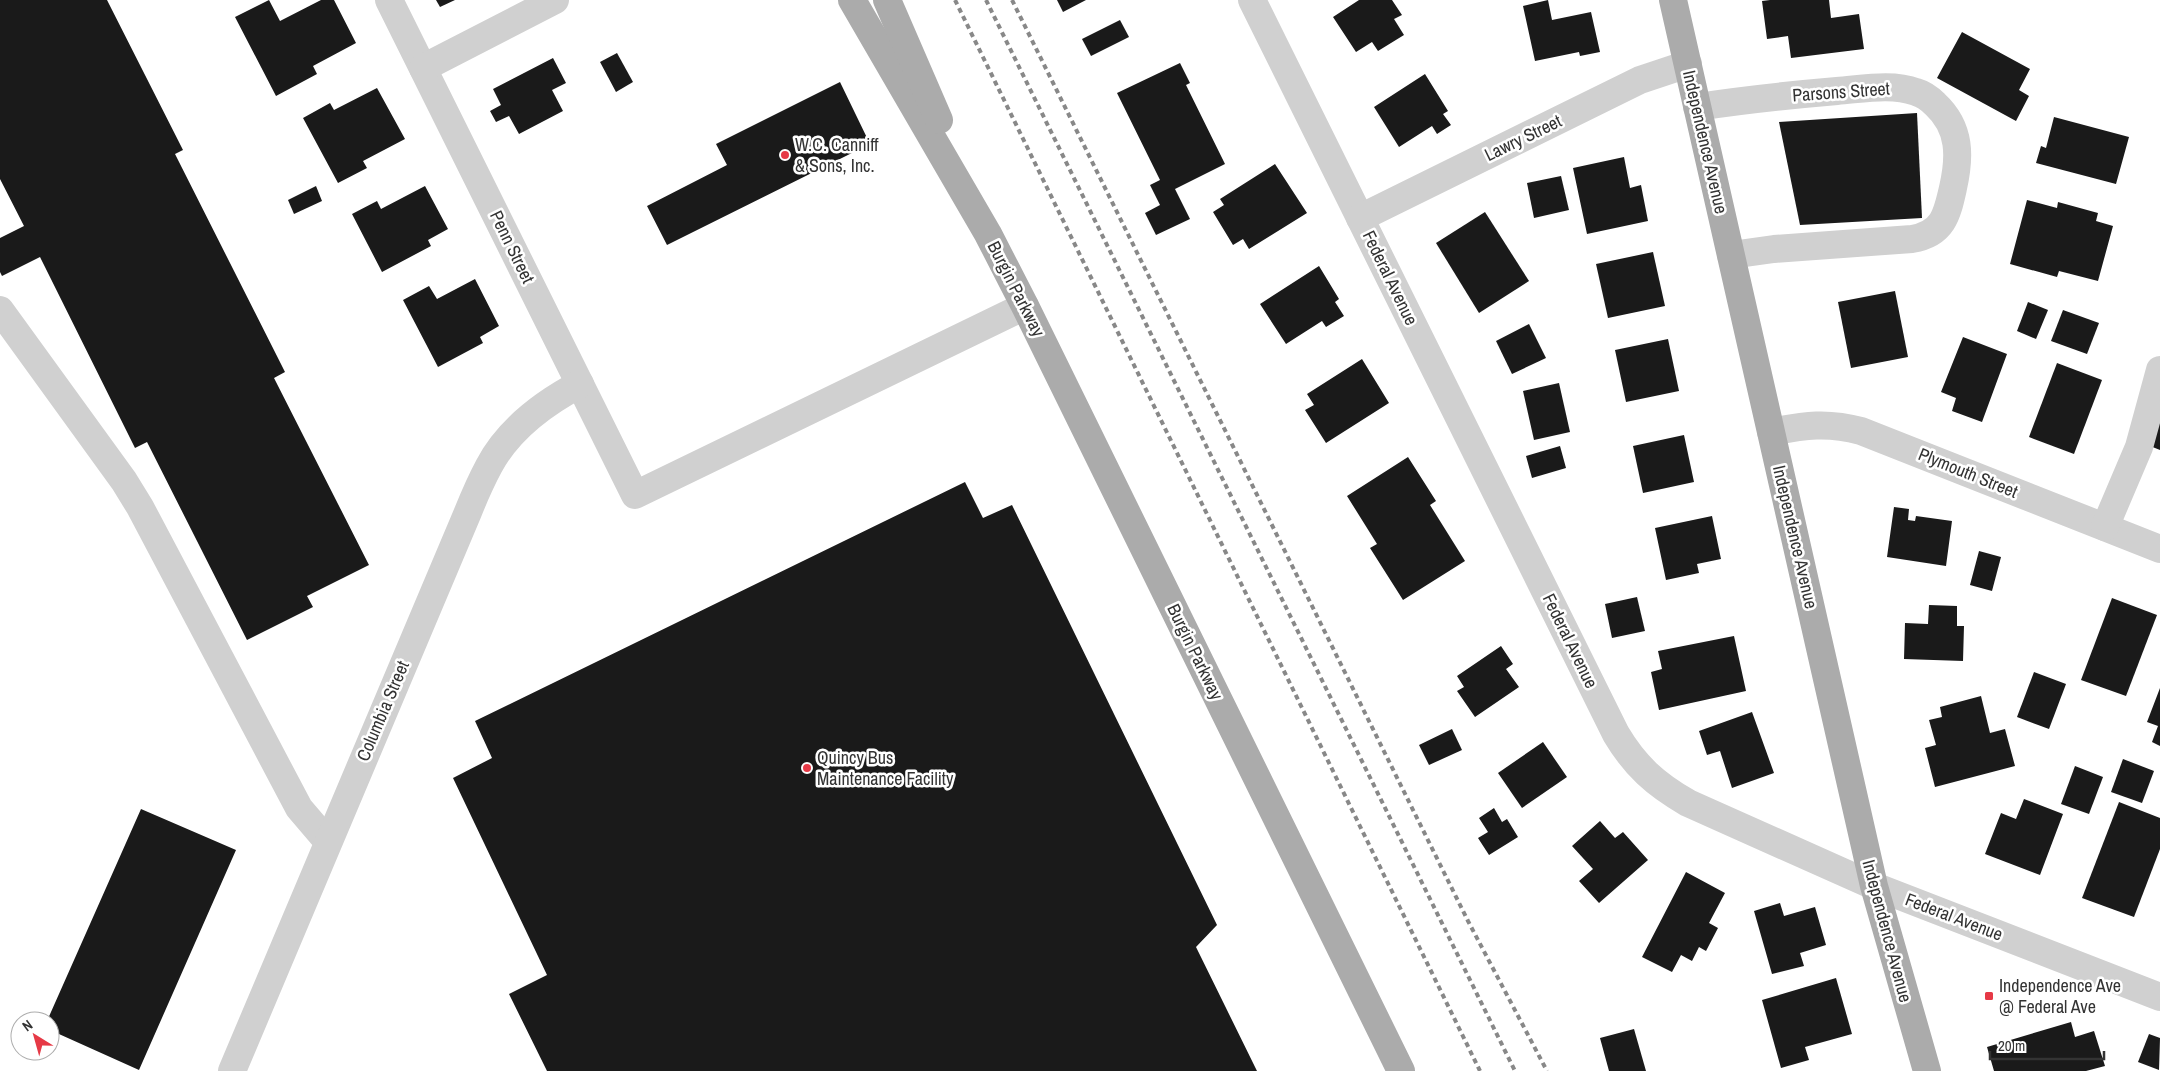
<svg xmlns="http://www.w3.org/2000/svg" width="2160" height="1071" font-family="'Archivo Narrow',sans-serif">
<rect width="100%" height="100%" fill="#fff"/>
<!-- building -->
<g fill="#1a1a1a">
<polygon points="0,0 107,0 183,150 175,154 285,372 274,378 369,565 307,596 313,607 247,640 147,442 135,448 40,257 2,276 0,272 0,238 24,226 0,179"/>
<polygon points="269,0 280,21 321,0 334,0 356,43 313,66 317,74 276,96 235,17"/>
<polygon points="436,0 455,0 440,7"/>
<polygon points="1057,0 1086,0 1063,12"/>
<polygon points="1359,0 1392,0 1402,15 1394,19 1404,35 1378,51 1372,42 1356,52 1333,17"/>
<polygon points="1548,0 1552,20 1591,12 1600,52 1580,56 1579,52 1535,61 1523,6"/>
<polygon points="1770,0 1829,0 1831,18 1859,14 1864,49 1791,58 1788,36 1767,39 1762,1"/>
<polygon points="1120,20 1129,37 1091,56 1082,39"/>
<polygon points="1962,32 2030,69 2019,90 2029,96 2016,121 1937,78"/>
<polygon points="617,53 633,82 616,92 600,62"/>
<polygon points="553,58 566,83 552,90 563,111 519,134 509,116 496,122 490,111 501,105 493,89"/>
<polygon points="1180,63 1190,83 1186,85 1225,164 1175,189 1190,219 1156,235 1145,213 1160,205 1150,185 1160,180 1117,93"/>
<polygon points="1425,74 1448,111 1443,114 1451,125 1437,134 1432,126 1399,147 1374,107"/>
<polygon points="840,82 870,144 667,245 647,206 727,165 716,144"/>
<polygon points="377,88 405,139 363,161 367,168 338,183 303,118 330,103 334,110"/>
<polygon points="1917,113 1922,218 1800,225 1779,122"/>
<polygon points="2054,117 2129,137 2116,184 2036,163 2041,146 2046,148"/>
<polygon points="1624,157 1630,188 1641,185 1648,221 1587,234 1573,168"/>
<polygon points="1275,164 1307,213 1249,249 1243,239 1233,245 1213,212 1224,205 1220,199"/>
<polygon points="1561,176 1569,210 1534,218 1527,183"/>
<polygon points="316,186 322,201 294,214 288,200"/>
<polygon points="425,186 448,229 428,240 431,246 382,272 352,214 377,201 381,209"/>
<polygon points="2027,200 2057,208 2058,202 2098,213 2096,221 2113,226 2098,281 2059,271 2057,277 2010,264"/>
<polygon points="1485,212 1529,281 1479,313 1436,243"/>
<polygon points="1653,252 1665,306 1608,318 1596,264"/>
<polygon points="1319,266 1339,299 1335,302 1344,316 1326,327 1322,321 1286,344 1260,304"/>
<polygon points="475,279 499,326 480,337 483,343 438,367 403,300 429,286 437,299"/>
<polygon points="1895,291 1908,357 1851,368 1838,302"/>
<polygon points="2028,302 2048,310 2036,339 2017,331"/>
<polygon points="2063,310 2099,323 2087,354 2051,341"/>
<polygon points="1529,324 1546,358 1512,374 1496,341"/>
<polygon points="1963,337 2007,354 1982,422 1952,411 1956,398 1941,392"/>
<polygon points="1668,339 1679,391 1626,402 1615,350"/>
<polygon points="1362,359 1389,403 1326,443 1305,410 1314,405 1307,394"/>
<polygon points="2057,363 2102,380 2074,454 2029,437"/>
<polygon points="1559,383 1570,432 1534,440 1523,391"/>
<polygon points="2160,418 2160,450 2150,446"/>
<polygon points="1684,435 1694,482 1643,493 1633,446"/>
<polygon points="1560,446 1566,468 1532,478 1526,456"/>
<polygon points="1408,457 1436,501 1430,505 1465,561 1403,600 1370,548 1377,544 1347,496"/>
<polygon points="965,482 983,518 1012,505 1217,925 1196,947 1257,1071 547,1071 509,994 547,975 453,778 492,758 475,721"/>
<polygon points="1894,507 1909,509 1908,520 1915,521 1916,516 1952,521 1946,566 1887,557"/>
<polygon points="1712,516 1721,559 1697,564 1699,573 1666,580 1655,528"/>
<polygon points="1979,551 2001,557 1992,591 1970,585"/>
<polygon points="1637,597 1645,631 1612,638 1605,604"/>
<polygon points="2112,598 2157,615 2126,696 2081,680"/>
<polygon points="1929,605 1957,606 1957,626 1964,626 1963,661 1904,659 1905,623 1928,624"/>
<polygon points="1734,636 1746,691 1659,710 1651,672 1662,669 1658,651"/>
<polygon points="1501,646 1513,664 1506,669 1519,687 1475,717 1457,691 1464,687 1457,676"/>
<polygon points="2034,672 2066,684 2049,729 2017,717"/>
<polygon points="2160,688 2160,746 2152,742 2158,726 2147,722"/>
<polygon points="1981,696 1990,733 2005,729 2015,766 1935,787 1925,748 1936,745 1929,720 1942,717 1940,707"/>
<polygon points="1752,712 1774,773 1732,788 1720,751 1707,755 1699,731"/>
<polygon points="1452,729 1462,750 1429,765 1419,745"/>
<polygon points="1543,742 1567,777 1522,808 1498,773"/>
<polygon points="2123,759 2154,771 2142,803 2111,792"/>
<polygon points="2075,766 2103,777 2089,814 2061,804"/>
<polygon points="2024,799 2063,814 2040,875 1985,854 2001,813 2016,819"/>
<polygon points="2119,802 2160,818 2160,849 2134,917 2082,898"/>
<polygon points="1494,808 1502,822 1507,819 1518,837 1489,855 1478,838 1488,832 1479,818"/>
<polygon points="141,809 236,850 139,1070 50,1030 50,1021 47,1021"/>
<polygon points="1600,821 1615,838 1623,832 1648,860 1599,903 1579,881 1593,869 1572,846"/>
<polygon points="1686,872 1725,893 1709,923 1718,928 1706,951 1699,947 1692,961 1681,955 1672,972 1642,957"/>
<polygon points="1780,903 1784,916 1815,907 1826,945 1800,953 1804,966 1772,974 1754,911"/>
<polygon points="1836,978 1852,1034 1805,1047 1809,1060 1781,1068 1762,1000"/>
<polygon points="2071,1022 2075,1037 2094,1031 2105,1066 2086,1071 1994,1071 1987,1047"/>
<polygon points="1634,1029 1646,1071 1609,1071 1600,1038"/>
<polygon points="2149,1034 2160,1038 2159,1070 2138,1062"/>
</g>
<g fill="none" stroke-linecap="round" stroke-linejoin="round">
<!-- minor -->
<g stroke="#d0d0d0" stroke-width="28">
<polyline points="389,0 635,495 1025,306"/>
<path d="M1252 0 1616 734C1635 766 1655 784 1688 803L1874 886 2160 997"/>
<polyline points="423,68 555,0"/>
<path d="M1697 107C1744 100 1790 95 1837 91 1863 89 1892 83 1916 92 1923 94 1930 99 1935 104 1961 128 1960 157 1953 188 1947 215 1943 234 1912 239L1774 249 1731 255"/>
<polyline points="1360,218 1640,80 1688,64"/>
<polyline points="0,310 124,481 140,507 299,808 328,842"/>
<path d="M1771 432C1805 425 1828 422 1861 431L2160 549"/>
<polyline points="2105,527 2139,447 2160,370"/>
<path d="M232 1071 468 512C474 497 481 481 489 466 508 430 544 403 580 384"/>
</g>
<!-- major -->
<g stroke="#ababab" stroke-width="28">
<polyline points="852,0 988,234 1025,306 1401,1071"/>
<polyline points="887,0 939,120"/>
<polyline points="1673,0 1874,886 1927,1071"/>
</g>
<!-- rail -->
<g stroke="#888" stroke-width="4" stroke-dasharray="5 4" stroke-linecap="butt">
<polyline points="955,0 1480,1071"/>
<polyline points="986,0 1515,1071"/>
<polyline points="1012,0 1468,921 1547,1071"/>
</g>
</g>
<!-- markers -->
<g fill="#e63946" stroke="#fff" stroke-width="2">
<circle cx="785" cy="155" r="5"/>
<circle cx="807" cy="768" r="5"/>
<rect x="1984" y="991" width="10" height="10" rx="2.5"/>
</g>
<g text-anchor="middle" stroke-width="5" stroke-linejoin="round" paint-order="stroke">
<!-- street labels -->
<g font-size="18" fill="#333" stroke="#fff">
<text transform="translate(1841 92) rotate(-4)" y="6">Parsons Street</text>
<text transform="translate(1523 138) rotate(-26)" y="6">Lawry Street</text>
<text transform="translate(1705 142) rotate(77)" y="6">Independence Avenue</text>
<text transform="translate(512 247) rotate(64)" y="6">Penn Street</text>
<text transform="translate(1390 278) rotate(64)" y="6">Federal Avenue</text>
<text transform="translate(1016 289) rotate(63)" y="6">Burgin Parkway</text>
<text transform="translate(1968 473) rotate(22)" y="6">Plymouth Street</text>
<text transform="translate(1795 537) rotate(77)" y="6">Independence Avenue</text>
<text transform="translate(1570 641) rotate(64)" y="6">Federal Avenue</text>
<text transform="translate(1195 652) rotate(64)" y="6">Burgin Parkway</text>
<text transform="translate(383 711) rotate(-67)" y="6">Columbia Street</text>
<text transform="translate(1954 917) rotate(21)" y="6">Federal Avenue</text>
<text transform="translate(1887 931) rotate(75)" y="6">Independence Avenue</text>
</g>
<!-- poi labels -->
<g font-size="18" fill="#333" stroke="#fff" text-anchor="start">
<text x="795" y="151">W.C. Canniff<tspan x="795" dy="21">&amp; Sons, Inc.</tspan></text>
<text x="817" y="764">Quincy Bus<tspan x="817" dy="21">Maintenance Facility</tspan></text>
<text x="1999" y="992">Independence Ave<tspan x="1999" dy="21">@ Federal Ave</tspan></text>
</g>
</g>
<!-- north arrow -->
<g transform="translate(35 1036) rotate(323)"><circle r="24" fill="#ffffff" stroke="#adadad"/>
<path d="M0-4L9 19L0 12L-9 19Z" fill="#e63946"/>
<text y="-8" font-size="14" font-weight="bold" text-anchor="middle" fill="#333333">N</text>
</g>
<!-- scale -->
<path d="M1990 1051v8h114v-8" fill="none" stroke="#333333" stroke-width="2.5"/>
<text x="1998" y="1051" font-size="15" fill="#333333" stroke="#ffffff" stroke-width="4" paint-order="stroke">20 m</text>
</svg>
